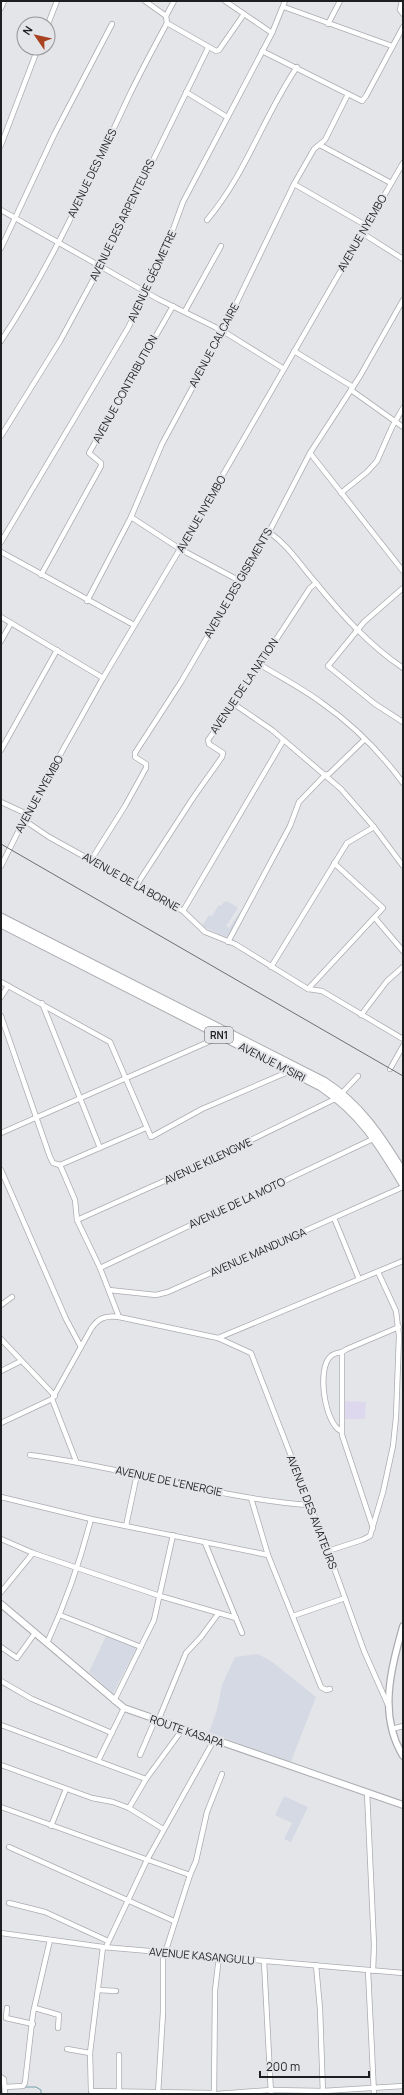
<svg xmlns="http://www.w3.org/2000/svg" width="404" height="2095" font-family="Manrope,sans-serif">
<rect width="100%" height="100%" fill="#e4e5e9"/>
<!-- built -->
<g fill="#d5d9e4">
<polygon points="227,901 238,908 226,926 229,928 240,912 241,913 232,932 226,937 202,926 209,915 212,916 219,905 221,906 224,902"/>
<polygon points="107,1634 137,1647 113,1693 89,1672"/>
<polygon points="258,1654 271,1661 316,1697 290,1764 209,1732 217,1710 222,1685 235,1657"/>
<polygon points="284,1796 308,1807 291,1842 284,1839 292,1823 275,1815"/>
</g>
<!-- medical -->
<polygon fill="#ddd8ee" points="343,1401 366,1402 365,1419 343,1419"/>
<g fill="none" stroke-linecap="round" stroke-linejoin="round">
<!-- stream -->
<polyline stroke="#72a0a9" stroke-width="1" points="24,2087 36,2087 41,2090 41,2094"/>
<defs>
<g id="minor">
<polyline points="145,1 166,16"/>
<polyline points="225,1 272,33"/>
<polyline points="402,1 400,10 403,14"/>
<polyline points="284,7 392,46"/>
<polyline points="1,8 4,1"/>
<polyline points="167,23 216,51 219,50 244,14"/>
<polyline points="48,24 57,1"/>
<polyline points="328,24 340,1"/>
<polyline points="262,51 362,101 366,96 403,27"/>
<polyline points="186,92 227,117"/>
<polyline points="1,145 38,48"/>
<polyline points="320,145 391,183"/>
<polyline points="294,184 367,226"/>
<polyline points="1,210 158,299 223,331 284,369"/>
<path d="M207 220C246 174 263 117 297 67"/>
<polyline points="362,233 403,259"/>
<polyline points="1,248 55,133 112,24"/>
<polyline points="185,311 221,246"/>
<path d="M1 341C52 264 90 179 129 96 141 71 154 47 167 23L166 16 174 1"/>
<polyline points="294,351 353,387"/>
<polyline points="351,390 403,427"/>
<polyline points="1,436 60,341 107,254 208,48"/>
<polyline points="310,453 403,571"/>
<polyline points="341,493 367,472 377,461 392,427 403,408"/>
<polyline points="131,517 180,549 240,581"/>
<path d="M269 532C289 546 300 565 316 583 342 615 369 645 403 668"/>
<polyline points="1,542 128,328 164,254 183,202 272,33 285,1"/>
<polyline points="1,552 134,625"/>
<polyline points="41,575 101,466 101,463 89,453 173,306"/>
<polyline points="403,588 364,622 328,666 375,704 403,722"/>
<polyline points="87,601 131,517 162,444 223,331 294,184 314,149 325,140 348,94"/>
<polyline points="1,617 103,678"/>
<polyline points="1,641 11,623"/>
<path d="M259 664C280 677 302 688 322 703 352 724 381 753 403 783"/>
<polyline points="234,704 272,730 341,789 374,827 403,866"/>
<polyline points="1,750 57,650"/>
<polyline points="1,802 27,814"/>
<polyline points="24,820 49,837 183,911 205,932 235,944 308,989 322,991 403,1039"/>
<polyline points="91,860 125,806 146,768 146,764 135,757 135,753 181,682 240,581 269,532 310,453 360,376 403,300"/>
<polyline points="1,866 27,814 103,678 180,549 403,163"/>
<polyline points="136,886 193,798 222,757 223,753 209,744 208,740 234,704 310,588 316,583"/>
<polyline points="183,911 283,741"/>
<polyline points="375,918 403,951"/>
<polyline points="228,942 290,826 299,802 325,775 329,774 364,740"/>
<polyline points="271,967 347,843 374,827"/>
<polyline points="1,982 110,1042 151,1137 202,1109 290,1071"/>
<polyline points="308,989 383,908 334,863"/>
<polyline points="1,997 8,986"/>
<polyline points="42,1003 100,1148"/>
<polyline points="361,1015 387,981 403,967"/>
<polyline points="1,1016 50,1157 53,1163 60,1165 75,1200 77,1220 100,1268 119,1317"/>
<polyline points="390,1069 403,1046"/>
<polyline points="342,1093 358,1076"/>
<polyline points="1,1133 222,1036"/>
<polyline points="60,1165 146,1128"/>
<polyline points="1,1170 66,1319 81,1347"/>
<polyline points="334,1218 359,1279"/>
<polyline points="77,1220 200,1165 337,1098"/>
<polyline points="100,1268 375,1138"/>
<polyline points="109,1290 156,1295 168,1292 403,1187"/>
<polyline points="1,1305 12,1297"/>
<polyline points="218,1338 403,1261"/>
<polyline points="1,1339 55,1396"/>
<polyline points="1,1371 21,1361"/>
<polyline points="52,1399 76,1461"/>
<path d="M1 1423 52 1399 91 1329C98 1318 106 1315 119 1317L218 1338 251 1353 328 1551 364 1651 388 1705"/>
<path d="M341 1431C325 1424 316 1368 331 1356 334 1353 338 1353 342 1352"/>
<path d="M30 1455C124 1467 215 1498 309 1505"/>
<polyline points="1,1497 91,1519 268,1555"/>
<polyline points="251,1498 268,1555 321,1687 326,1690 330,1689"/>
<polyline points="126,1526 137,1474"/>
<polyline points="373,1528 342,1435 342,1352 347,1349 399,1327"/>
<polyline points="1,1539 33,1553 160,1596 236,1618"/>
<polyline points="205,1543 242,1633"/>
<polyline points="328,1551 362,1540 370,1536 383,1492 393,1446 396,1417 399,1336 396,1311 378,1272"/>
<polyline points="1,1592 33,1553"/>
<polyline points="60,1615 141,1647"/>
<polyline points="293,1616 345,1598"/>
<path d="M47 1643C66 1602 80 1562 91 1519"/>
<polyline points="1,1647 17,1658 35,1633"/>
<polyline points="1,1681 32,1699 112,1733"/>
<polyline points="114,1701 154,1620 173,1535"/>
<polyline points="158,1721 186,1653 201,1637 218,1614"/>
<polyline points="1,1725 146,1779"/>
<polyline points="392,1729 403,1726"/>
<polyline points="140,1755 155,1720"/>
<polyline points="98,1761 124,1708"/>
<polyline points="1,1765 92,1798 113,1802 129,1808 163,1829"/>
<polyline points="367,1792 374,1945 373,1971"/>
<polyline points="1,1807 190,1875"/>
<polyline points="129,1808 146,1779 182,1730"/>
<polyline points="51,1826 66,1789"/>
<polyline points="9,1847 174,1921"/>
<polyline points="9,1903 45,1912 108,1941"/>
<polyline points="1,1933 103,1947 403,1973"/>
<polyline points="103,1947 90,2053 91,2091 213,2093"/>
<polyline points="106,1947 147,1860 214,1740"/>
<polyline points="165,1953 190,1875 196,1861 207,1812 222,1774"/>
<polyline points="264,1961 271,2094"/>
<polyline points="316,1965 320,2009 323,2094"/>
<polyline points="368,1970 374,2094"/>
<polyline points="98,1990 116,1991"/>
<polyline points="7,2008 6,2018 33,2024"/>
<polyline points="35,2008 59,2015 58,2028"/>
<polyline points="67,2049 90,2053"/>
<polyline points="1,2077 4,2079 5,2094"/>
<polyline points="5,2087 23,2086 25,2083 33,2013 50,1940"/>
<polyline points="119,2094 119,2055"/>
<polyline points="158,2094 163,2012 163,1952"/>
<polyline points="214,2094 215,1991 219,1956"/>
<polyline points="217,2094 271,2090 323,2091 403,2086"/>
</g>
<path id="tertiary" d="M403 1626C391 1669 378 1715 403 1756"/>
<polyline id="secondary" points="1,1604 124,1708 403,1805"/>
<g id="trunk">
<path d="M1 917 324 1081C360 1104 381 1136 403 1172"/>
<path d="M1 924 321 1087C360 1113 379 1144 403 1184"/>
</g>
</defs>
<!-- minor casing -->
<use href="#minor" stroke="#abacb0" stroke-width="6"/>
<!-- tertiary casing -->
<use href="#tertiary" stroke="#abacb0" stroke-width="8"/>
<!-- secondary casing -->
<use href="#secondary" stroke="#abacb0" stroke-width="8"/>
<!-- trunk casing -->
<use href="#trunk" stroke="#abacb0" stroke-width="9"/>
<!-- minor -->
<use href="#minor" stroke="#fff" stroke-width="4.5"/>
<!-- tertiary -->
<use href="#tertiary" stroke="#fff" stroke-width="5.5"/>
<!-- secondary -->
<use href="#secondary" stroke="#fff" stroke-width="6"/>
<!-- trunk -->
<use href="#trunk" stroke="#fff" stroke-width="7"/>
<!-- rail -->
<polyline stroke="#6d6e71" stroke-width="1" points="1,844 403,1076"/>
</g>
<g text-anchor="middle" stroke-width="4" stroke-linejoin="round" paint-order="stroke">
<!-- shield labels -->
<rect fill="#e4e5e9" stroke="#595a5c" stroke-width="1" x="205" y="1027" width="28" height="16" rx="3"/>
<g font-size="10" font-weight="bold" fill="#1e1f20">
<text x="219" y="1039">RN1</text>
</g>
<!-- street labels -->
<g font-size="11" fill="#1e1f20" stroke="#e4e5e9">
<text transform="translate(92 173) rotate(-64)" y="4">AVENUE DES MINES</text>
<text transform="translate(122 220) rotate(-64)" y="4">AVENUE DES ARPENTEURS</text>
<text transform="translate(362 233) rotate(-60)" y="4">AVENUE NYEMBO</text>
<text transform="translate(152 276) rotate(-65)" y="4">AVENUE GÉOMETRE</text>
<text transform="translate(214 345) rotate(-62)" y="4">AVENUE CALCAIRE</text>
<text transform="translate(125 389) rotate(-61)" y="4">AVENUE CONTRIBUTION</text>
<text transform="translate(201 514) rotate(-60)" y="4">AVENUE NYEMBO</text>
<text transform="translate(238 583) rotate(-60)" y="4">AVENUE DES GISEMENTS</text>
<text transform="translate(244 686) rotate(-56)" y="4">AVENUE DE LA NATION</text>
<text transform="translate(39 794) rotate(-61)" y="4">AVENUE NYEMBO</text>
<text transform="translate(131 882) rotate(29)" y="4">AVENUE DE LA BORNE</text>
<text transform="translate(272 1062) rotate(27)" y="4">AVENUE M'SIRI</text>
<text transform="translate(208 1161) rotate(-25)" y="4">AVENUE KILENGWE</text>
<text transform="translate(237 1203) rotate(-25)" y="4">AVENUE DE LA MOTO</text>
<text transform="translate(258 1252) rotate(-24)" y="4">AVENUE MANDUNGA</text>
<text transform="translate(169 1481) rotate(12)" y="4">AVENUE DE L'ENERGIE</text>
<text transform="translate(312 1512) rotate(69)" y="4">AVENUE DES AVIATEURS</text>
<text transform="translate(187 1731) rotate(19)" y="4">ROUTE KASAPA</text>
<text transform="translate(202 1956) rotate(5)" y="4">AVENUE KASANGULU</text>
</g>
</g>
<!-- border -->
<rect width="404" height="2095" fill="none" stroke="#1e1f20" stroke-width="4"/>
<!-- north arrow -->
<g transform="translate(36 36) rotate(304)"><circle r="19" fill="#e4e5e9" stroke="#959699"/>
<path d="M0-3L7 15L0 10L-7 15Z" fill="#a94220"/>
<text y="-6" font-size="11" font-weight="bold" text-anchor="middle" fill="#1e1f20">N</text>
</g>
<!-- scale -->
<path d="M260 2071v6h109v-6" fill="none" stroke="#1e1f20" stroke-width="2"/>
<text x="266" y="2071" font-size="12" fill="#1e1f20" stroke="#e4e5e9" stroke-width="3" paint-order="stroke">200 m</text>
</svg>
